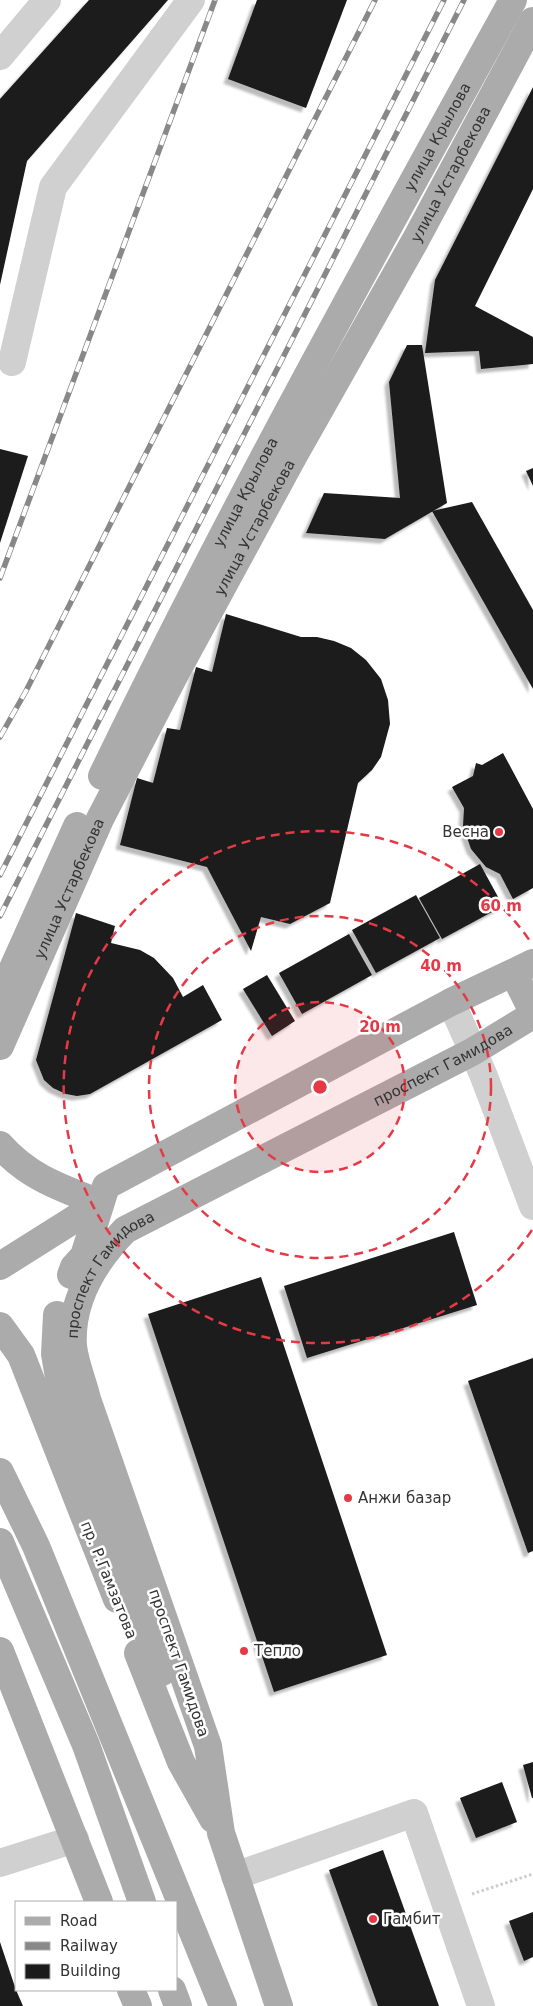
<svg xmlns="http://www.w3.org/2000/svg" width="533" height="2006" font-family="'DejaVu Sans',sans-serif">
<defs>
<filter id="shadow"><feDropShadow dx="-4.5" dy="4.5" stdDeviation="1" flood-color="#0004"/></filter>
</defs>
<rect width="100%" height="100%" fill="#fff"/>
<!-- building -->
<g fill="#1a1a1a" filter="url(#shadow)">
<polygon points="89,0 168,0 27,161 0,285 0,99"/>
<polygon points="257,0 347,0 306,108 228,79"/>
<polygon points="533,87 533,189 475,306 533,337 533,364 481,369 479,351 425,353 435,280"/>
<polygon points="407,345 422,345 447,503 385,539 306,533 324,493 400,498 389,382"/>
<polygon points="0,449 28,456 0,543"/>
<polygon points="533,468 533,486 526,471"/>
<polygon points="472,502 533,610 533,689 432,511"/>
<polygon points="226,614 301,637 317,637 334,641 351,648 366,660 381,679 388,700 390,724 381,757 372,770 358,783 330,903 290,924 261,917 251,951 207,867 120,845 137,778 153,783 167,728 180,730 196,667 212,672"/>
<polygon points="503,753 533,809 533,888 513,899 500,874 486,867 471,849 463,826 464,808 452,787 473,776 476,763 482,765"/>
<polygon points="480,864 503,906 442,939 419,898"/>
<polygon points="416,895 440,938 376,973 352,930"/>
<polygon points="76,913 115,926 111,943 140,950 154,958 173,978 183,997 203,985 222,1020 90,1094 77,1096 66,1094 53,1088 44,1080 36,1060"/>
<polygon points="349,934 372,975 302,1014 279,973"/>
<polygon points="267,975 295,1021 272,1036 243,989"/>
<polygon points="454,1232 477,1305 307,1358 284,1286"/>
<polygon points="261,1277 387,1655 274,1692 148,1314"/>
<polygon points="533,1358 533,1551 528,1553 468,1381"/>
<polygon points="533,1762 533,1798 532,1798 523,1765"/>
<polygon points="502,1782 517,1822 476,1838 460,1798"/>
<polygon points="383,1850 439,2006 378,2006 329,1870"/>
<polygon points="533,1912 533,1957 524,1961 509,1921"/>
<polygon points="0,1942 16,1990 23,2006 0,2006"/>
</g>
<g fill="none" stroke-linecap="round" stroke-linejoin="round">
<!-- path -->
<polyline stroke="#cdcdcd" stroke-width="3" stroke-dasharray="2.5 2.5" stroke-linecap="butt" points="472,1894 533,1874"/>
<!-- minor -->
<g stroke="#d0d0d0" stroke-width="28">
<polyline points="0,56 47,0"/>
<polyline points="12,362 53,187 191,0"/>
<polyline points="451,1002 483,1074 533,1206"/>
<polyline points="0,1863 75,1839"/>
<polyline points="235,1876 414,1813 481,2006"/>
</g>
<!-- major -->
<g stroke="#ababab" stroke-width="28">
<path id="s1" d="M102 776C229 513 372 256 513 0"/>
<polyline points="514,974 533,1012"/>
<polyline points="0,997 77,826"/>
<path id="s2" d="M0 1046 100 819 174 676 294 455 415 241 533 21"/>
<path d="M0 1145C28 1177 61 1188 100 1203"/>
<polyline points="0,1266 100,1203"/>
<polyline points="71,1275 74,1267 84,1256 106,1186 451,1002 533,963"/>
<polyline points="57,1315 55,1354 62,1395 162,1672"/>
<polyline points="0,1326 21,1355 117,1599"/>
<polyline points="0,1472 36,1546 223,2006"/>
<polyline points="0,1542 86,1745 142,1902"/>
<polyline points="0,1651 99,1902"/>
<polyline points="138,1653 181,1762 213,1819"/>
<polyline points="131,1990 138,2006"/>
<polyline points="172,1990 178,2006"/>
<path id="s3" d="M279 2006 221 1833 208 1746 87 1399C83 1382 75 1364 73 1346 70 1300 94 1262 125 1230L472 1052 533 1015"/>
</g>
<defs>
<g id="rail">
<polyline points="0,578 215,0"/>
<polyline points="0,737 26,691 375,0"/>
<polyline points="0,875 444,0"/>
<polyline points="0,916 464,0"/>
</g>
</defs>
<!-- rail casing -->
<use href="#rail" stroke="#888" stroke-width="5.5"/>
<!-- rail -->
<use href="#rail" stroke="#fff" stroke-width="4" stroke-dasharray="11" stroke-linecap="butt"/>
</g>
<!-- distance rings -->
<circle cx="320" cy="1087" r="85" fill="#e63946" fill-opacity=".12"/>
<g fill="none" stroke="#e63946" stroke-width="2.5" stroke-dasharray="9 6">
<circle cx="320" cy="1087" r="85"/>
<circle cx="320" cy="1087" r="171"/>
<path d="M532 1230A256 256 0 1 1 532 944"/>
</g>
<!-- markers -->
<g fill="#e63946" stroke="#fff" stroke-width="2">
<circle cx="499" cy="832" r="5"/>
<circle cx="348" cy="1498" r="5"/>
<circle cx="244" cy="1651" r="5"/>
<circle cx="373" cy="1919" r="5"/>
</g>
<g text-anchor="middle" stroke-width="5" stroke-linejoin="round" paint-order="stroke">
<!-- street labels -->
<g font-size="15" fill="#333" stroke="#fff">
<text dy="5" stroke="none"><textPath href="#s1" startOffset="722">улица Крылова</textPath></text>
<text dy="5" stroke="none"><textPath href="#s2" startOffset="982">улица Устарбекова</textPath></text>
<text dy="5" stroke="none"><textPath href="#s1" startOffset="318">улица Крылова</textPath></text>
<text dy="5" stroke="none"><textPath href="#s2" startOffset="578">улица Устарбекова</textPath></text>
<text dy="5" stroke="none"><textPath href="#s2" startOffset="172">улица Устарбекова</textPath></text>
<text dy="5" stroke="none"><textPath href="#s3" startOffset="1182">проспект Гамидова</textPath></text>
<text dy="5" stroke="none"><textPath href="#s3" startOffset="778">проспект Гамидова</textPath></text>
<text transform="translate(109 1580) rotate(68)" y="5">пр. Р.Гамзатова</text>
<text transform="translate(179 1663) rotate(71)" y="5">проспект Гамидова</text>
</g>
<!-- poi labels -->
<g font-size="15" fill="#333" stroke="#fff" text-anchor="start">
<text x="489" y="837" text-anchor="end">Весна</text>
<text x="358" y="1503">Анжи базар</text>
<text x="254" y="1656">Тепло</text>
<text x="383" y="1924">Гамбит</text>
</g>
</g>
<circle cx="320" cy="1087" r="8" fill="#e63946" stroke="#fff" stroke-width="2.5"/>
<g font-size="15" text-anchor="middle" font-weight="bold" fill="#e63946" stroke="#fff" stroke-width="5" stroke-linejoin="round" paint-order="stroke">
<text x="501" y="911">60 m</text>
<text x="441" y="971">40 m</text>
<text x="380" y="1032">20 m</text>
</g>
<!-- legend -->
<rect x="15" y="1901" width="162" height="90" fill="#ffffff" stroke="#adadad"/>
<rect x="25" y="1917" width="25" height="8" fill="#ababab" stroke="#adadad"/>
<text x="60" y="1926" font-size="15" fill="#333333">Road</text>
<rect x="25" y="1942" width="25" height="8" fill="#888888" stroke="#adadad"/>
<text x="60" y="1951" font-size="15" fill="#333333">Railway</text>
<rect x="25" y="1964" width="25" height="15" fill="#1a1a1a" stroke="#adadad"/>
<text x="60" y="1976" font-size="15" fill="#333333">Building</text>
</svg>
